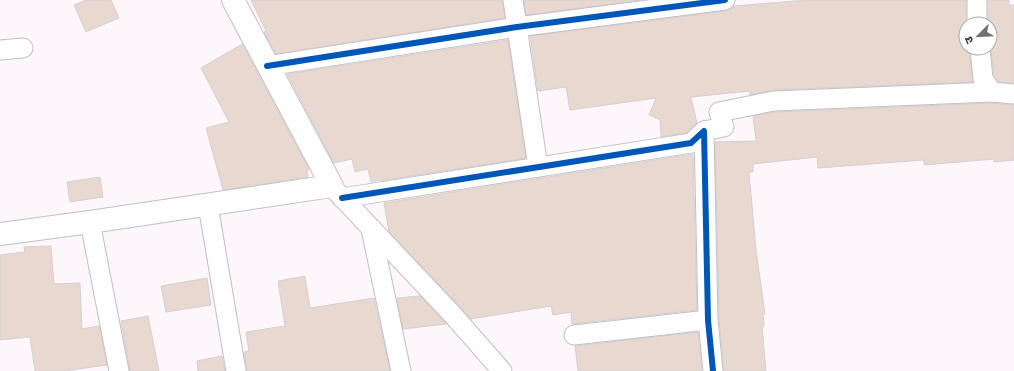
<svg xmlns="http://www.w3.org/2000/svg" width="1014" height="371" font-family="Literata,'Noto Sans Devanagari',serif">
<rect width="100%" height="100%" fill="#fdf7fc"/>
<!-- building -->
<g fill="#e8d8d0" stroke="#d4d0d1">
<polygon points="86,0 111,0 119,18 86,32 74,5"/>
<polygon points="251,0 502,0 505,18 276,54 264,32 266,31"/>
<polygon points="524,0 640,0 526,15"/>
<polygon points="806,0 966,0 966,48 969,48 973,82 774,90 750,95 750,91 691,97 697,123 686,133 661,137 660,120 649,115 656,98 570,110 566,87 538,91 530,36 726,11 731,9 734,6"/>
<polygon points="988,0 1009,0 1009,5 1014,5 1014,83 998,82 994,75 990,44 990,24 988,24"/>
<polygon points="508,40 526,158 380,181 380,180 371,182 368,169 355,172 352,159 334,163 287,74"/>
<polygon points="242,44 309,169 307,170 308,177 223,190 206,128 229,122 201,68"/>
<polygon points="992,103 1014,105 1014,160 994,162 994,159 924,165 924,160 818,168 817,157 753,164 753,172 749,172 756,250 765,314 763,314 764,326 762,326 766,371 724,371 719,319 715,142 756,141 753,116 775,112"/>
<polygon points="693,154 697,310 572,324 571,312 553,315 551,306 471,319 389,232 384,203"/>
<polygon points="100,177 103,197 70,202 67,182"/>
<polygon points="51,246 54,284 80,283 82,329 99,326 107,365 64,371 35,371 30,337 0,340 0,255 25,252 24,247"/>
<polygon points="305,276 310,308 374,298 390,371 247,371 244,352 249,351 246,332 285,326 278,281"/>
<polygon points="207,278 211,305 166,312 161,286"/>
<polygon points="420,296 444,321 446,324 403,329 397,298"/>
<polygon points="148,316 159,371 130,371 121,321"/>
<polygon points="698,332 702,371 578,371 575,346"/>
<polygon points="222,356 225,371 198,371 197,361"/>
</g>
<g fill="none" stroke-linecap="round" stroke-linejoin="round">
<defs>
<g id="minor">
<polyline points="513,0 538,167"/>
<polyline points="977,24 977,0"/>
<polyline points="980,48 983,79 992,92"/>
<polyline points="0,50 23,48"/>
<polyline points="267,66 517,27 725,0"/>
<polyline points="704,131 724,127 719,112 774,101 992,92 1014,94"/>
<polyline points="336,191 452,314 502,371"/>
<polyline points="342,198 691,143 704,131 708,320 713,371"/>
<polyline points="208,205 236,371"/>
<polyline points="90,222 119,371"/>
<polyline points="371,229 401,371"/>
<polyline points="574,335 708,320"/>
</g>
<polyline id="tertiary" points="0,234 90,222 332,186 233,0"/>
</defs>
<!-- minor casing -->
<use href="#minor" stroke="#c3bec2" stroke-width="21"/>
<!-- tertiary casing -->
<use href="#tertiary" stroke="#c3bec2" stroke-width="24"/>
<!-- minor -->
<use href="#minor" stroke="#fffeff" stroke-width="19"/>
<!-- tertiary -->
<use href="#tertiary" stroke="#fffeff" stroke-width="22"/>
<defs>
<g id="cycleway">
<polyline points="267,66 517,27 725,0"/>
<polyline points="342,198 691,143 704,131 708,320 713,371"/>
</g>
</defs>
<!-- cycleway casing -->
<use href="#cycleway" stroke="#fff" stroke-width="8"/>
<!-- cycleway -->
<use href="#cycleway" stroke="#0057b8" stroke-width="6"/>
</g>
<!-- north arrow -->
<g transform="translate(978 36) rotate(246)"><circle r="19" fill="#ffffff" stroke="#aaa8aa"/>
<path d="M0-3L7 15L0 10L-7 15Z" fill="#746f74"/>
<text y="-6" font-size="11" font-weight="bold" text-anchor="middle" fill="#2a262a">उ</text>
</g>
</svg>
